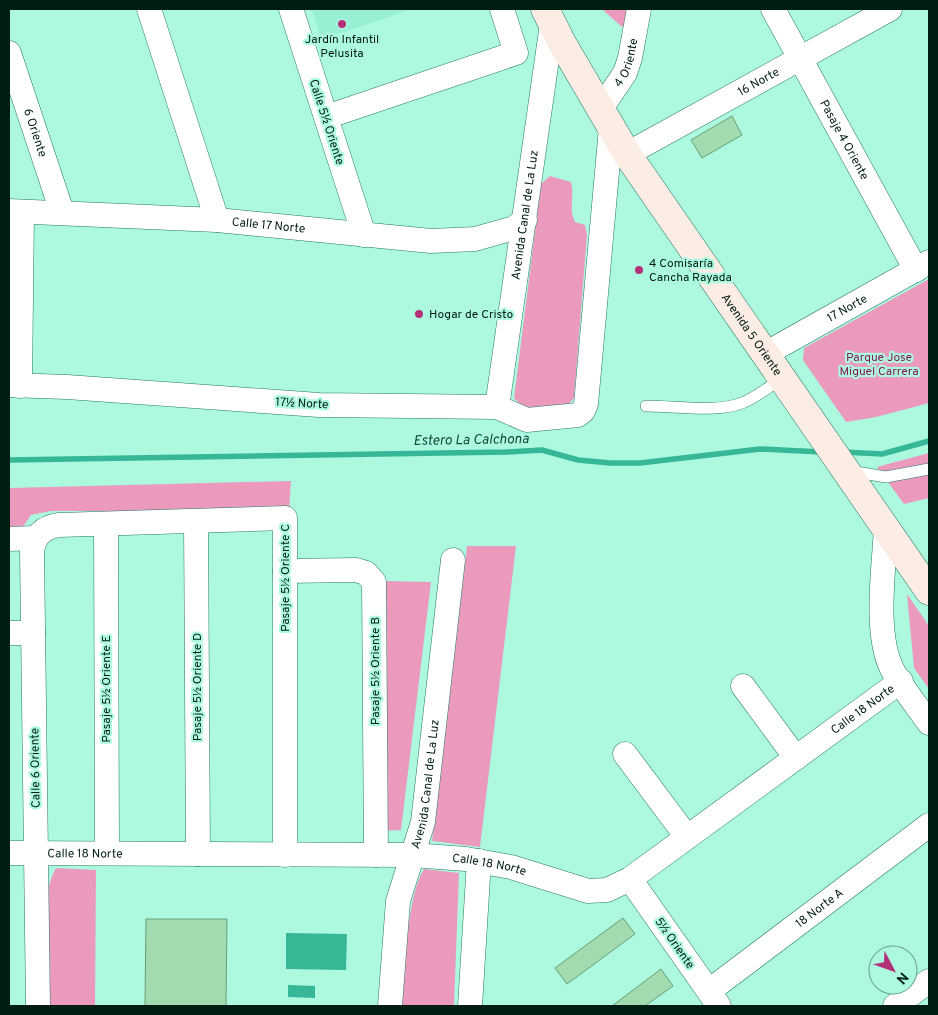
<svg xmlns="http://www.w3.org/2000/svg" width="938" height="1015" font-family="Overpass,sans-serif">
<rect width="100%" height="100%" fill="#acf9df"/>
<!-- built -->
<polygon fill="#98f0d4" points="312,9 412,9 321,40"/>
<!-- green -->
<g fill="#eb9abe">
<polygon points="602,9 631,9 628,22 622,27"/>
<path d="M550 176 571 182C575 196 568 209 575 222L585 225 587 235 574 398 567 406 524 408 514 398 541 184Z"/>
<polygon points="929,279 929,403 876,417 846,422 803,360 804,348"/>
<polygon points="929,453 929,498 904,504 877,467"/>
<polygon points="291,481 289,511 51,511 31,515 23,527 9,527 9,488"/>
<polygon points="467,546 516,546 480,847 432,841"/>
<polygon points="382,581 431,582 401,830 382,831"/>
<polygon points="907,594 929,626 929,689 914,668"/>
<path d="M56 868 96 870 95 1006H47C47 968 37 900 56 868Z"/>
<path d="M424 869 459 873 454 1006H402C405 971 406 898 424 869Z"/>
</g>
<!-- water -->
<g fill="#36b796">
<polygon points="286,933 347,934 346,970 286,969"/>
<polygon points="288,985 315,986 315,998 288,997"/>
</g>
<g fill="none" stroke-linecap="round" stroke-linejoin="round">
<!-- stream -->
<g stroke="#36b796" stroke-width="5.5">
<polyline points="843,452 882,454 929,441"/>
<polyline points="9,460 506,452 542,450 578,460 610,463 640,463 760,449 821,452"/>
</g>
</g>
<!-- building -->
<g fill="#a2dbaf" stroke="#689f76">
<polygon points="732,116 742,135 702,158 691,140"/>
<polygon points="623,918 635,934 567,984 555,968"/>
<polygon points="146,919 227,919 226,1006 145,1006"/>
<polygon points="661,969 673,986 645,1006 612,1006"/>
</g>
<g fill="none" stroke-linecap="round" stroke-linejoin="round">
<defs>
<g id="lane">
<path d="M646 406C674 406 716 413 742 403 757 397 769 387 782 378"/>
<polyline points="850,471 886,477 929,469"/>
</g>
<g id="street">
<polyline points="149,9 217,220"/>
<polyline points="291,9 364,235"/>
<path id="s1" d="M773 9 916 270"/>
<path id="s2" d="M9 53 62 212"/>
<path id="s3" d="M600 110 625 73 630 58 639 9"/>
<polyline points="326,117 516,53 502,9"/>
<path id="s4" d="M627 154 890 9"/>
<path id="s5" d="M9 211 217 220 431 241 475 239 514 228 525 220"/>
<path id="s6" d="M765 354 929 262"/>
<polyline points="9,385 67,387 319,405 497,407 527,420 578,415 583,411 586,404 611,128"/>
<polyline points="20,386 22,212"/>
<path id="s7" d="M497 407 552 24"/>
<polyline points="196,521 198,854"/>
<polyline points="106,524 107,853"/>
<path d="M886 528C884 568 874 633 892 669 902 688 917 706 929 723"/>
<polyline points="9,539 35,538"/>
<polyline points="285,571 356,570 366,573 374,582 376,855"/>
<polyline points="9,633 33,633"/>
<polyline points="743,686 796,758"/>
<polyline points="625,754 687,837"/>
<path id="s8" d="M9 853 412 855 466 859 511 867 588 891 607 890 630 879 901 681"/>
<polyline points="630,879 719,1006"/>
<path id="s9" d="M709 991 929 825"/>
<path d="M38 1006 32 552C34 536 43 527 59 525L285 518V855"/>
<path id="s10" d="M390 1006 398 901 423 822 453 560"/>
<polyline points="470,1006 479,861"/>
<polyline points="895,1006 929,981"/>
</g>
<g id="secondary">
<path id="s11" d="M545 9 562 43 627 154 929 591"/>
</g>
</defs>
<!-- lane casing -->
<use href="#lane" stroke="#277761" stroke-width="12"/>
<!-- street casing -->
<use href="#street" stroke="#277761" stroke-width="25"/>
<!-- secondary casing -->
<use href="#secondary" stroke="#277761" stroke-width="29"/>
<!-- lane -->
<use href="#lane" stroke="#fff" stroke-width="11"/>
<!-- street -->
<use href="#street" stroke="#fff" stroke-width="24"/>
<!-- secondary -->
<use href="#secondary" stroke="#fcede4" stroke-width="28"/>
</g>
<!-- markers -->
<g fill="#b43078" stroke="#acf9df" stroke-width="2">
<circle cx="342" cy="24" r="5"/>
<circle cx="639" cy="270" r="5"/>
<circle cx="419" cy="314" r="5"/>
</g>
<g text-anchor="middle" stroke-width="4.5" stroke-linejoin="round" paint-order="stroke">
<!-- poi labels -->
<g font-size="12" fill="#001d14" stroke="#acf9df" text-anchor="start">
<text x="342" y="43" text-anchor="middle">Jardín Infantil<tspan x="342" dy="14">Pelusita</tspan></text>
<text x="649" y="267">4 Comisaría<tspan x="649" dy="14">Cancha Rayada</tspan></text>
<text x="429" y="318">Hogar de Cristo</text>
</g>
<!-- street labels -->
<g font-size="12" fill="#001d14" stroke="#acf9df">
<text dy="4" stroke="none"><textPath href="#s3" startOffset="55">4 Oriente</textPath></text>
<text dy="4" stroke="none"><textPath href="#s4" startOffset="150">16 Norte</textPath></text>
<text transform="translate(327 122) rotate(72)" y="4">Calle 5½ Oriente</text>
<text dy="4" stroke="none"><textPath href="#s2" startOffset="84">6 Oriente</textPath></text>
<text dy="4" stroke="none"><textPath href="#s1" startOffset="149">Pasaje 4 Oriente</textPath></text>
<text dy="4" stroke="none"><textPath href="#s7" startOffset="194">Avenida Canal de La Luz</textPath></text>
<text dy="4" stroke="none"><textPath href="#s5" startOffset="260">Calle 17 Norte</textPath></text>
<text dy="4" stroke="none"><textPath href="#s6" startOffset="94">17 Norte</textPath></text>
<text dy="4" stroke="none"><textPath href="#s11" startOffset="386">Avenida 5 Oriente</textPath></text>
<text transform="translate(302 403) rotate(3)" y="4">17½ Norte</text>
<text transform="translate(285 578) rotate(-90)" y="4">Pasaje 5½ Oriente C</text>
<text transform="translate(375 671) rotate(-90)" y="4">Pasaje 5½ Oriente B</text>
<text transform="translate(197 687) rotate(-90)" y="4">Pasaje 5½ Oriente D</text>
<text transform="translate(106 689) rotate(-90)" y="4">Pasaje 5½ Oriente E</text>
<text dy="4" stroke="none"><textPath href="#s8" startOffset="916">Calle 18 Norte</textPath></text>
<text transform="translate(35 768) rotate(-91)" y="4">Calle 6 Oriente</text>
<text dy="4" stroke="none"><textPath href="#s10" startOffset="226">Avenida Canal de La Luz</textPath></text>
<text dy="4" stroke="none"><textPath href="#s8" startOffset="76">Calle 18 Norte</textPath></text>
<text dy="4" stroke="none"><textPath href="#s8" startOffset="481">Calle 18 Norte</textPath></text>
<text dy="4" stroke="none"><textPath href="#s9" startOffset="138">18 Norte A</textPath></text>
<text transform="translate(675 943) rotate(55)" y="4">5½ Oriente</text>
</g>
<!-- park labels -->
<g font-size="12" fill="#841955" stroke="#acf9df">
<text x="879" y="361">Parque Jose<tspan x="879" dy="14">Miguel Carrera</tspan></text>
</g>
<!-- water labels -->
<g font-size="14" font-style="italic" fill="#13483a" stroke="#acf9df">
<text transform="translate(471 439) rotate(-1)" y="5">Estero La Calchona</text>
</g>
</g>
<!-- border -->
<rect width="938" height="1015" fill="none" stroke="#001d14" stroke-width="20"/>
<!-- north arrow -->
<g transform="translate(893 970) rotate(131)"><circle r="24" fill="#acf9df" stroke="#67a18e"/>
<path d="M0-4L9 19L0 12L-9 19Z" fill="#b43078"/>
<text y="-8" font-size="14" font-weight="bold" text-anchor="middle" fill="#001d14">N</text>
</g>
</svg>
